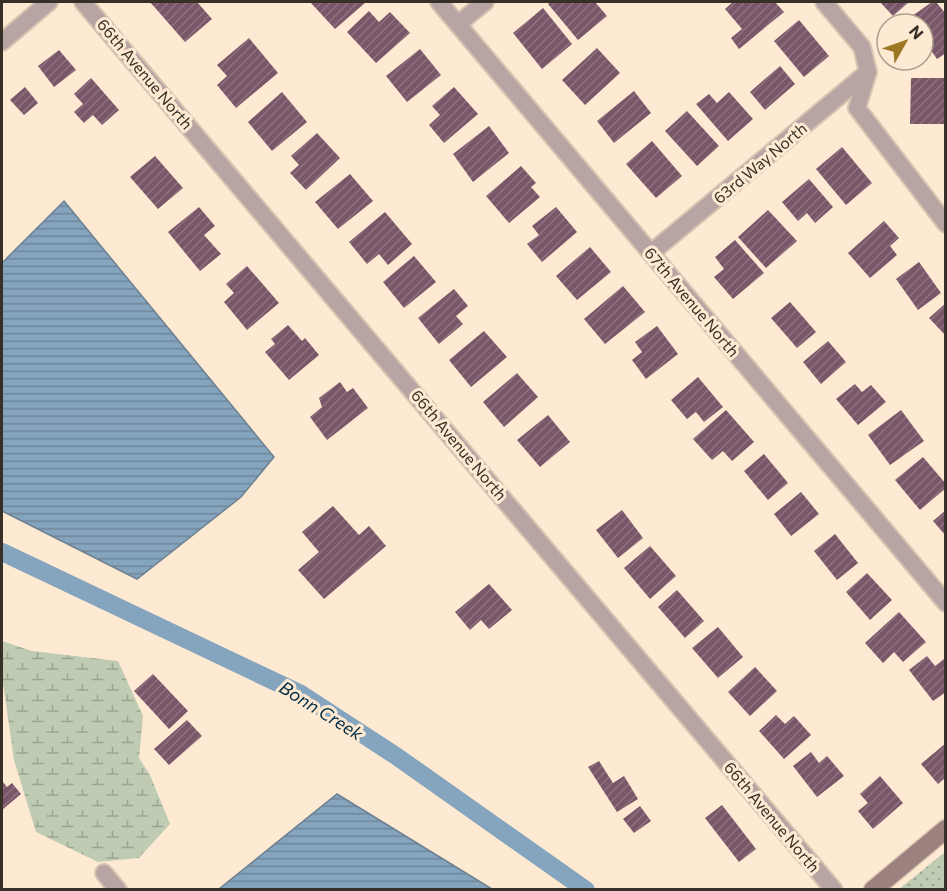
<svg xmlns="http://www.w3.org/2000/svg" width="947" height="891" font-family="Commissioner,sans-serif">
<defs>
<pattern id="green-dots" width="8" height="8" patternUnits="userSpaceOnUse" patternTransform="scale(1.5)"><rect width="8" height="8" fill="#bfcbb3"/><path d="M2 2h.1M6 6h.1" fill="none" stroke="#9ca591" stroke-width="1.8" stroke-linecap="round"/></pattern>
<pattern id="wetland-marsh" width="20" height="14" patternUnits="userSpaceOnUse" patternTransform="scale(1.5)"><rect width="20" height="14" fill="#bfcbb3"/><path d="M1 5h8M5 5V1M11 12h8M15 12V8" fill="none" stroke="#9ca591"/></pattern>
<pattern id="water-rules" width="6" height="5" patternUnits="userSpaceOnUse" patternTransform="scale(1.5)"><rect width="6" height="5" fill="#85a4be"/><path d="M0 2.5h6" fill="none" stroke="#6e869a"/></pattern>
<pattern id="building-hatch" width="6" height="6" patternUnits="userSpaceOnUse" patternTransform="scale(1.5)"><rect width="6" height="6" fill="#795768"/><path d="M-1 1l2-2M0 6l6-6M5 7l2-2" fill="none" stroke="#8c727e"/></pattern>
</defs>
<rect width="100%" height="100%" fill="#feead2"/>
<!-- green -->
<polygon fill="url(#green-dots)" points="945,852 945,889 899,889"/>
<!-- wetland -->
<polygon fill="url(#wetland-marsh)" points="2,641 32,651 118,661 143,716 139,758 150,775 170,824 139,858 98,862 36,832 14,760 2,676"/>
<!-- water -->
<g fill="url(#water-rules)" stroke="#6e8190" stroke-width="1.5">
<polygon points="64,201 274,457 241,497 137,579 2,511 2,263"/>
<polygon points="337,794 492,889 219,889"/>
</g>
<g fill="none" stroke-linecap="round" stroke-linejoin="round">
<!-- canal -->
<polyline stroke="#85a4be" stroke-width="18" points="2,552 301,694 396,756 586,890"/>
</g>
<!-- building -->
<g fill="url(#building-hatch)">
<polygon points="150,2 197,2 212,19 185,42"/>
<polygon points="310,2 366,2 335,29"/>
<polygon points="551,2 595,2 607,16 578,40 548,4"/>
<polygon points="733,2 775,2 784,12 739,49 731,38 742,29 725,9"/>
<polygon points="880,2 909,2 893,16"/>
<polygon points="932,2 936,2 946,14 946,53 937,59 923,39 923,24 912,24 908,19"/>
<polygon points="543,8 572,44 542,69 513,33"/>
<polygon points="369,11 379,22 390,12 410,33 376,63 347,32"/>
<polygon points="799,20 829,56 804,77 774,41"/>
<polygon points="249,38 278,73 236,108 217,85 227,76 217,65"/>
<polygon points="597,48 620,73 585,105 562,80"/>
<polygon points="420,49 441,75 407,102 386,76"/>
<polygon points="59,50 76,70 54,87 38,66"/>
<polygon points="780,66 795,84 765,110 750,92"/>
<polygon points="91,78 119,110 102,125 93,115 84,123 74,112 83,104 74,94"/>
<polygon points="911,78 946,78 946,124 910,124"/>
<polygon points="25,87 38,103 24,115 10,100"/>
<polygon points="454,87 478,114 444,143 429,125 440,115 432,106"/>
<polygon points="634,91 651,113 614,143 597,121"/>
<polygon points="282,92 307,122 272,151 248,122"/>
<polygon points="729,92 753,119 728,141 696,104 709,94 717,103"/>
<polygon points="687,111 719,146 697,166 665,131"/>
<polygon points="489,126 509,153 473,182 453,154"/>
<polygon points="317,133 340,158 306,190 290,173 299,165 291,156"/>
<polygon points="652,141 682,176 656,198 626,164"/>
<polygon points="842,147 872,183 846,205 816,169"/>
<polygon points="155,156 183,188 158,209 130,177"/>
<polygon points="521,166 536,183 531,187 540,197 509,223 486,196"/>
<polygon points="350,174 373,201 338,229 315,202"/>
<polygon points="809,179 833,207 815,223 807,213 798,221 782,202"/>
<polygon points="199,207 215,226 204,235 221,254 200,271 168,232"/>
<polygon points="556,207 577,232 542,262 527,244 539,235 532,226"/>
<polygon points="768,210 797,241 766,268 738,237"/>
<polygon points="385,212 412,244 388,265 379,254 367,264 349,242"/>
<polygon points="884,221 899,238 890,246 897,255 870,278 848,253"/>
<polygon points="735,240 764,273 733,299 714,277 724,269 715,257"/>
<polygon points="590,247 611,272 577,300 556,276"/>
<polygon points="414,256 436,282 404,308 383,282"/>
<polygon points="919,262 941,293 918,310 896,279"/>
<polygon points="247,266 279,303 247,330 224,302 234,293 226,284"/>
<polygon points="623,286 645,312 605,344 584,319"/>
<polygon points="454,289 468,306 456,316 463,324 439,344 418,318"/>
<polygon points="790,302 816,332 797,348 771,318"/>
<polygon points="946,303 946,336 929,318"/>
<polygon points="288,325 302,341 305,338 319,355 289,380 265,352 275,344 271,339"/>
<polygon points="657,326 678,354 646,379 632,360 642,352 635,342"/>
<polygon points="484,331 507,357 471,387 449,360"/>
<polygon points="828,341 846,362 821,384 803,362"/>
<polygon points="517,373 538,397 504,427 483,402"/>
<polygon points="698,377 723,407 704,422 696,412 687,419 671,400"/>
<polygon points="340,382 347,392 353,388 368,408 327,440 310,417 322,407 319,398"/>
<polygon points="855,384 862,392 871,385 886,402 858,425 836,399"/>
<polygon points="726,410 754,442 732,461 723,451 712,460 693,439"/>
<polygon points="901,410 924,441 890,465 868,435"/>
<polygon points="548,415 570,442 540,467 517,440"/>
<polygon points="764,454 788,483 768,500 744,471"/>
<polygon points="923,457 946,484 946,488 920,510 895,480"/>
<polygon points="801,492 819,514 791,536 774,514"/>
<polygon points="333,506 359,535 369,526 386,546 324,599 298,570 319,552 302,532"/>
<polygon points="622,510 643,538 618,558 596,530"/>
<polygon points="946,510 946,536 933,521"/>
<polygon points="835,534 858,563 837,580 814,551"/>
<polygon points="650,546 676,576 650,599 624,568"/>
<polygon points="867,573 892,600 870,620 846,592"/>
<polygon points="489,584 512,610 489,629 481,620 470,630 455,612"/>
<polygon points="677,590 704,621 685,638 658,607"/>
<polygon points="899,612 926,642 903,662 894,652 883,663 865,643"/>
<polygon points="718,627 743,657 718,678 692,648"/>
<polygon points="927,656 935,666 944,659 946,661 946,692 933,701 909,670"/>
<polygon points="755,667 777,691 750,716 728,692"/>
<polygon points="153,674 188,711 169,729 134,691"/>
<polygon points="776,715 785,724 794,716 811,735 784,759 759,731"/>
<polygon points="187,720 202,736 169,765 154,749"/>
<polygon points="946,743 946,777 938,784 921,764"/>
<polygon points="811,752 819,763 827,756 844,776 817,797 793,766"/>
<polygon points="599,761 613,783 624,776 638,799 617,812 588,767"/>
<polygon points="880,776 903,803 873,829 858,811 868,803 860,794"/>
<polygon points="2,781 7,787 12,783 21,794 2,810"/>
<polygon points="722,805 756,849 739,862 705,818"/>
<polygon points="640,806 651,821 634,833 623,819"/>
</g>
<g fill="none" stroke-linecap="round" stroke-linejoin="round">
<defs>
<g id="street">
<polyline points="83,2 834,890"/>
<polyline points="439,2 946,603"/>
<polyline points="824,2 862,47 868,72 857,108 946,224"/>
<polyline points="458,24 485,2"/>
<polyline points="2,42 49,2"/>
<polyline points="651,253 868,72"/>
<polyline points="104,873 118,890"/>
</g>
<polyline id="secondary" points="873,890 946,829"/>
</defs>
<!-- street casing -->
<use href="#street" stroke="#d6c5b0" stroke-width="20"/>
<!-- secondary casing -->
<use href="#secondary" stroke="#d6c5b0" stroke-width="21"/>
<!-- street -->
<use href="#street" stroke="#b8a4a3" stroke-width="16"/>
<!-- secondary -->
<use href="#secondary" stroke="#9d817f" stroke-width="18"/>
</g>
<g text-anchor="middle" stroke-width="6" stroke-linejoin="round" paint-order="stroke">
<!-- street labels -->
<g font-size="16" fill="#373026" stroke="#feead2">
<text transform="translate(145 74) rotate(50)" y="6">66th Avenue North</text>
<text transform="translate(760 163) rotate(-40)" y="6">63rd Way North</text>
<text transform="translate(692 302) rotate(50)" y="6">67th Avenue North</text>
<text transform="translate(459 445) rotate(50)" y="6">66th Avenue North</text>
<text transform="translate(772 817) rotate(50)" y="6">66th Avenue North</text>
</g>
<!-- water labels -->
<g font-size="18" font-style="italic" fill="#042d47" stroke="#feead2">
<text transform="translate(321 711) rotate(32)" y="6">Bonn Creek</text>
</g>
</g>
<!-- border -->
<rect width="947" height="891" fill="none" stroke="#373026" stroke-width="6"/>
<!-- north arrow -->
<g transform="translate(905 42) rotate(50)"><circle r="28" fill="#feead2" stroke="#aea08d" stroke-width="1.5"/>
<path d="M0-4.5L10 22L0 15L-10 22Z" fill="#9c7823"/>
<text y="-9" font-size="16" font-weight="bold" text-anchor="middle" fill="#373026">N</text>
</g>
</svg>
